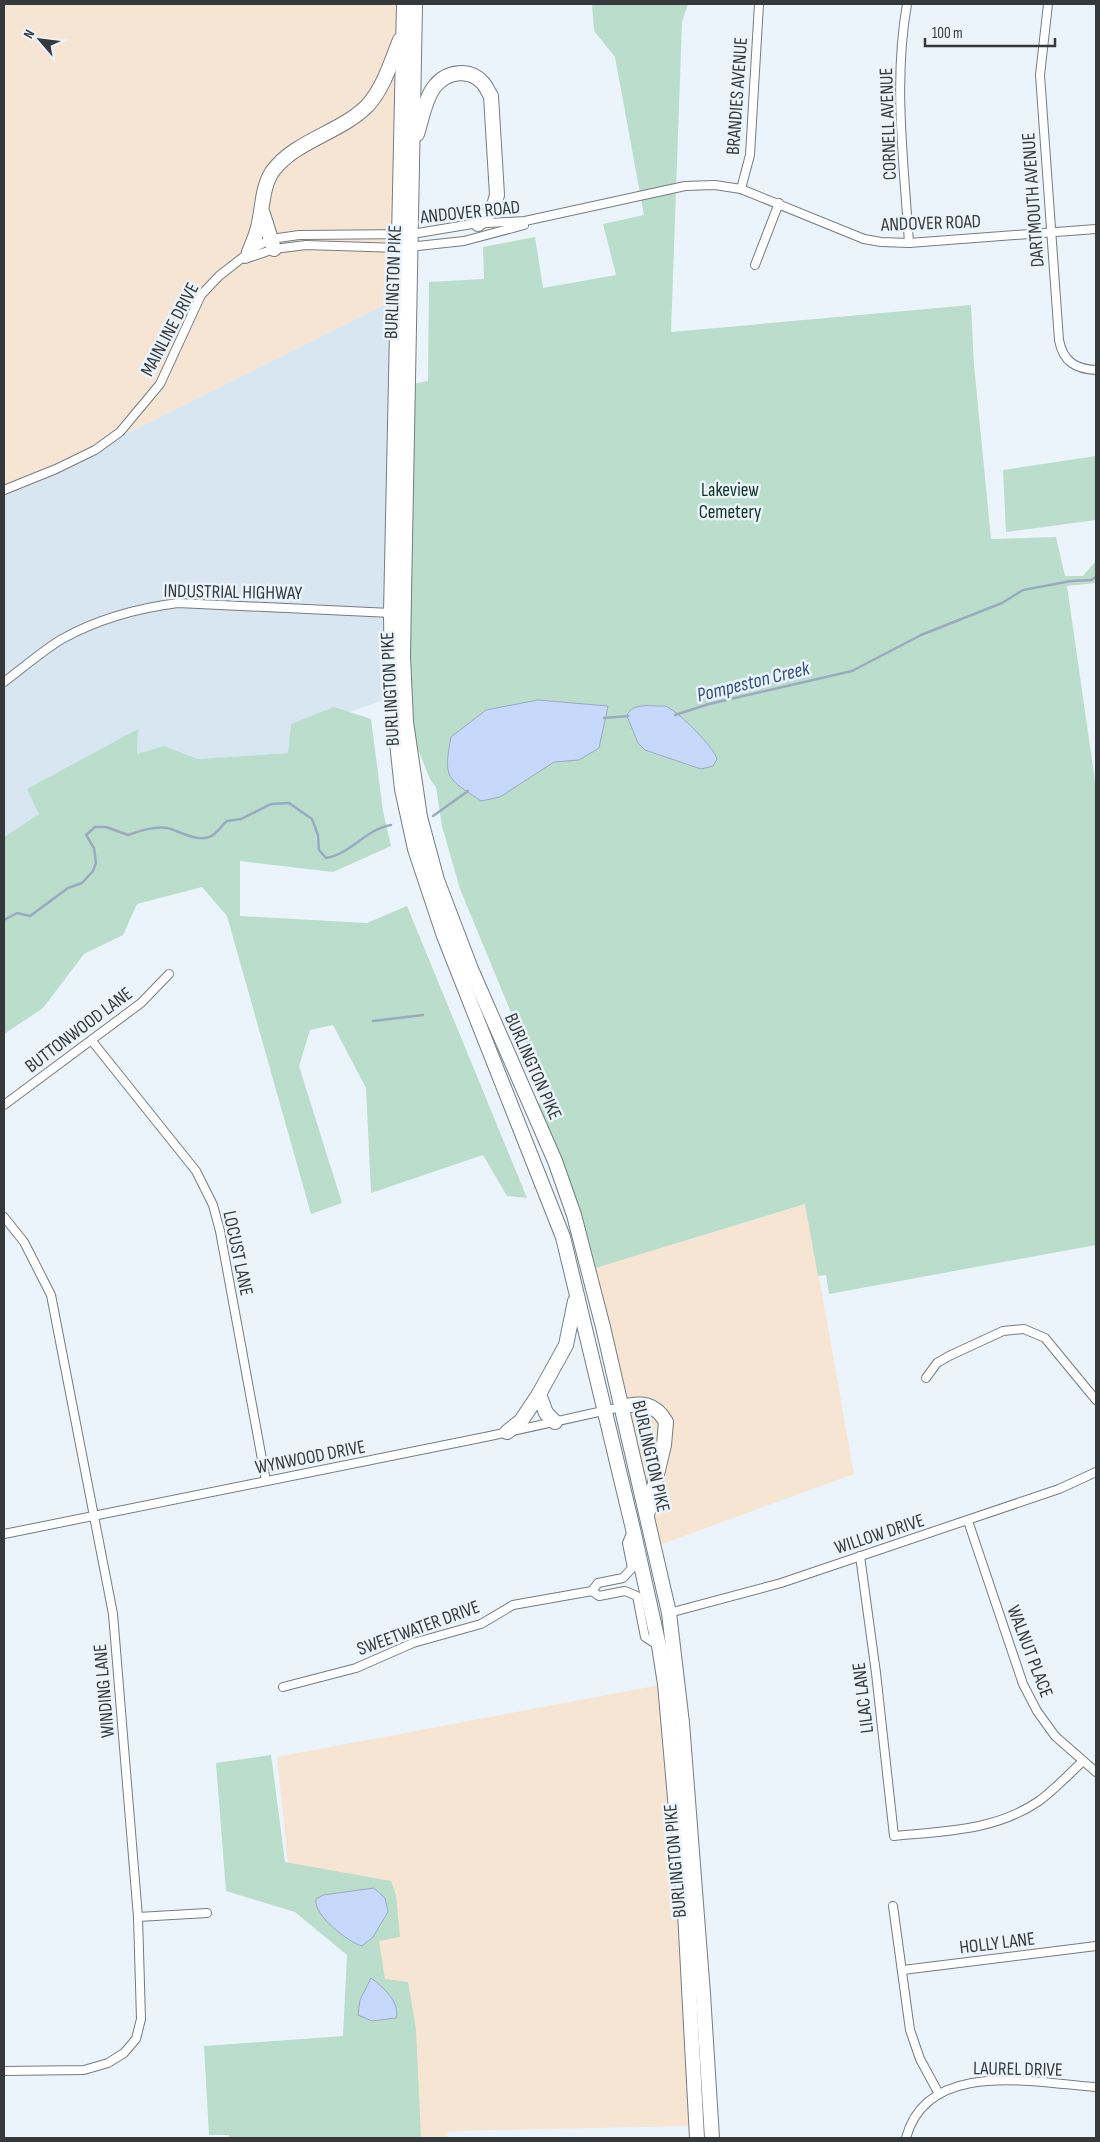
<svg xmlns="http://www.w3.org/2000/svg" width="1100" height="2142" font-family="'Sofia Sans Condensed',sans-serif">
<rect width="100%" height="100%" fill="#ebf4fa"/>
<!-- commercial -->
<g fill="#f7e5d4">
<polygon points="4,4 404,4 398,298 56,469 4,490"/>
<polygon points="806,1204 854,1474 654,1547 589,1270"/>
<polygon points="665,1684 696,2126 448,2131 447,2138 412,2138 406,2020 290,1883 277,1757"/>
</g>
<!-- built -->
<polygon fill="#d8e6f1" points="398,298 392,697 290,733 289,753 198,759 170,748 157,748 137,755 137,748 34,802 39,814 4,837 4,490 56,469"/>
<!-- green -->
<g fill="#badecb">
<polygon points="592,4 688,4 682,22 671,332 971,305 974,365 991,539 1056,537 1065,576 1083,576 1096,561 1096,583 1067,586 1096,788 1096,1245 829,1294 826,1275 818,1276 805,1204 589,1270 530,1105 548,1102 460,889 442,826 436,787 430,779 407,722 407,385 428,381 429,282 484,279 483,247 535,237 543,288 616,275 603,224 644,215 615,57 594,31"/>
<polygon points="1096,456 1096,520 1006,532 1003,470"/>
<polygon points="334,707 371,719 383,811 391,846 333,872 240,861 240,916 367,923 407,906 527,1198 507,1196 483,1155 371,1193 366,1088 333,1025 310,1030 299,1066 342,1203 311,1214 227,916 202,887 137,904 123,935 84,954 43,1008 4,1034 4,837 39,814 27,789 138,729 137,754 164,746 198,759 288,753 291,724"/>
<polygon points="271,1755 285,1862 391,1881 396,1895 400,1937 379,1941 385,1979 408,1982 416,2029 421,2138 229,2138 229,2135 209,2135 204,2046 343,2036 347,1955 295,1912 226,1891 216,1763"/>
</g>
<!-- water -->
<g fill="#c7d9fa" stroke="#9ca9c1">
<path d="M538 700 608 706 599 748 579 760 554 762 500 797 481 801C447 778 443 779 451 737L486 710Z"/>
<path d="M665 706C676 709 714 747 717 759L713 766 701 769 645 750 638 743 627 716C632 701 653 707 665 706Z"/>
<path d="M374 1888 385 1898 388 1912 373 1937 362 1946C348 1942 313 1915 316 1899L323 1895Z"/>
<path d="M371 1978C382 1986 401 2003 396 2018L372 2021 358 2015 360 2000Z"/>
</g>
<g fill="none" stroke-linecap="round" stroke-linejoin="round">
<!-- stream -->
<g stroke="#9ca9c1" stroke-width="2.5">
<polyline points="675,715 709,704 852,671 921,635 1002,603 1023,590 1071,581 1091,580 1096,577"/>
<polyline points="604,718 628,716"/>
<polyline points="433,816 468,791"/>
<path d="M4 920 17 913 30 916 68 888 82 883 93 871 96 863 94 848 86 835 95 827H106L128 835C139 831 155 826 167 828 180 831 196 842 209 837 218 834 220 826 227 821L241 819 271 804 289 803 312 819 318 835 319 850 326 858C351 854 366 829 391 825"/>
<polyline points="373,1021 423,1015"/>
</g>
<defs>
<g id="street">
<path d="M907 4C893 83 904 163 909 243"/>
<path d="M1048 4 1040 75 1059 340C1063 362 1076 369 1096 370"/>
<polyline points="741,189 750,155 759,4"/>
<polyline points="245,259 274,249 306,245 399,248 464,241 524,225"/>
<polyline points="755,265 779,203"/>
<polyline points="4,490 56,469 95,450 120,432 160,384 201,295 219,276 256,247 271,239 299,235 412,234 472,224 525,221 685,186 715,185 741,189 864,239 881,242 909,243 1096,229"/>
<path d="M4 682C23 668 42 651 62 639 98 619 138 608 178 603L391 613"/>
<polyline points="92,1041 196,1171 213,1205 220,1231 266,1481"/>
<polyline points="4,1105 141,1003 169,974"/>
<polyline points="4,1217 24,1242 51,1295 113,1614 138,1917 141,2019 136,2039 124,2053 108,2063 84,2070 4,2071"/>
<polyline points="926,1378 937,1363 949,1356 1003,1331 1024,1329 1045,1338 1096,1400"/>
<polyline points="968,1521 1023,1684 1037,1711 1055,1736 1096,1772"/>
<polyline points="4,1534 490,1436 621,1407"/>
<path d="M860 1556 876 1673 894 1836C945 1831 995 1831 1039 1801 1054 1790 1068 1775 1082 1762"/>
<polyline points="592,1591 598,1583 623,1578 632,1568 627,1543 632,1531"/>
<polyline points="669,1613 781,1583 1059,1489 1096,1472"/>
<polyline points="283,1687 356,1668 413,1643 481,1624 513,1605 592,1591 599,1596 625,1591 637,1596 645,1637 659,1646"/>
<polyline points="893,1906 910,2030 920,2059 939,2094"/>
<polyline points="138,1917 207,1913"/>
<polyline points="903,1970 1096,1946"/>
<path d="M906 2138C927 2058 1036 2083 1096 2087"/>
</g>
<g id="highway">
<polyline points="404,4 391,613 392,697 402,789 415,849 444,936 563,1237 633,1529 659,1646 665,1684 685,1912 697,2138"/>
<polyline points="415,4 404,594 403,657 406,722 420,817 437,880 471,969 555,1161 574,1215 603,1327 669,1613 682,1723 703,1994 712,2138"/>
<path d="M417 134C422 119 425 98 435 86 447 71 470 68 483 83 486 86 488 92 491 96L497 195 493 209 478 224"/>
<polyline points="263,214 274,249"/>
<path d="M249 252C252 245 255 238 257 231 263 212 261 189 272 172 295 140 341 133 368 105 384 87 391 62 400 40"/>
<path d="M621 1407C642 1402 655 1403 666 1422L664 1445 648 1512"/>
<polyline points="555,1422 546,1413 539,1394 566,1345 575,1301"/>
<polyline points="507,1432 521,1421 539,1394"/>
</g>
</defs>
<!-- street casing -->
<use href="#street" stroke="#757c82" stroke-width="10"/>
<!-- highway casing -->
<use href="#highway" stroke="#757c82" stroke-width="16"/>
<!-- street -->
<use href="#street" stroke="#fff" stroke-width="8"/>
<!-- highway -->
<use href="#highway" stroke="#fff" stroke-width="14"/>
</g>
<g text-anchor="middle" stroke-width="5" stroke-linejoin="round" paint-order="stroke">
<!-- street labels -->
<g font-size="19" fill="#36393c" stroke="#ebf4fa">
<text transform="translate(736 96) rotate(-86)" y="7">BRANDIES AVENUE</text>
<text transform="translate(887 124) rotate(-92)" y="7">CORNELL AVENUE</text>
<text transform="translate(1032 200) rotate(-94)" y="7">DARTMOUTH AVENUE</text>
<text transform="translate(470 211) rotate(-6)" y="7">ANDOVER ROAD</text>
<text transform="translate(931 222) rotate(-2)" y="7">ANDOVER ROAD</text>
<text transform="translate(392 282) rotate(-88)" y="7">BURLINGTON PIKE</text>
<text transform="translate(169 329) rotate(-62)" y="7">MAINLINE DRIVE</text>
<text transform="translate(233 591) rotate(1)" y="7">INDUSTRIAL HIGHWAY</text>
<text transform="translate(389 689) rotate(-93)" y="7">BURLINGTON PIKE</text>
<text transform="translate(78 1029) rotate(-37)" y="7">BUTTONWOOD LANE</text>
<text transform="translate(534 1066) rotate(66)" y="7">BURLINGTON PIKE</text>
<text transform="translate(239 1253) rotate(78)" y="7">LOCUST LANE</text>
<text transform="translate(310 1456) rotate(-11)" y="7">WYNWOOD DRIVE</text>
<text transform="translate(652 1456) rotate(77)" y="7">BURLINGTON PIKE</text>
<text transform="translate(879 1533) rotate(-18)" y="7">WILLOW DRIVE</text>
<text transform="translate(418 1627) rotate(-20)" y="7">SWEETWATER DRIVE</text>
<text transform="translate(1031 1651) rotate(69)" y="7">WALNUT PLACE</text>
<text transform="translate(103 1691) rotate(-95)" y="7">WINDING LANE</text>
<text transform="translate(862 1698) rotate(-97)" y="7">LILAC LANE</text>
<text transform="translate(674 1861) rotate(-95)" y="7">BURLINGTON PIKE</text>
<text transform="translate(997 1942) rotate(-7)" y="7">HOLLY LANE</text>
<text transform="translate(1018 2068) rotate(1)" y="7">LAUREL DRIVE</text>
</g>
<!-- park labels -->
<g font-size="19" fill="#0d3524" stroke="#ebf4fa">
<text x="730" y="496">Lakeview<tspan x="730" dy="22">Cemetery</tspan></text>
</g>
<!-- water labels -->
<g font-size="20" font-style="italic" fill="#334f82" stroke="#ebf4fa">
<text transform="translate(753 681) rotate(-14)" y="7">Pompeston Creek</text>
</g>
</g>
<!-- border -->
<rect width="1100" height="2142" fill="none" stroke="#36393c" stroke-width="10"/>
<!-- north arrow -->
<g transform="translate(40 40) rotate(298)" stroke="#ebf4fa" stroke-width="4" paint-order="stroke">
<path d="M0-4L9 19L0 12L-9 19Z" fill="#36393c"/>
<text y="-8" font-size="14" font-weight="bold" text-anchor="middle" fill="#36393c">N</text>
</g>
<!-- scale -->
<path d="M925 38v8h130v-8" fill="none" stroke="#36393c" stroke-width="2.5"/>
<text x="932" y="38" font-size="15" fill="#36393c" stroke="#ebf4fa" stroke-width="4" paint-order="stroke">100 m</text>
</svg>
